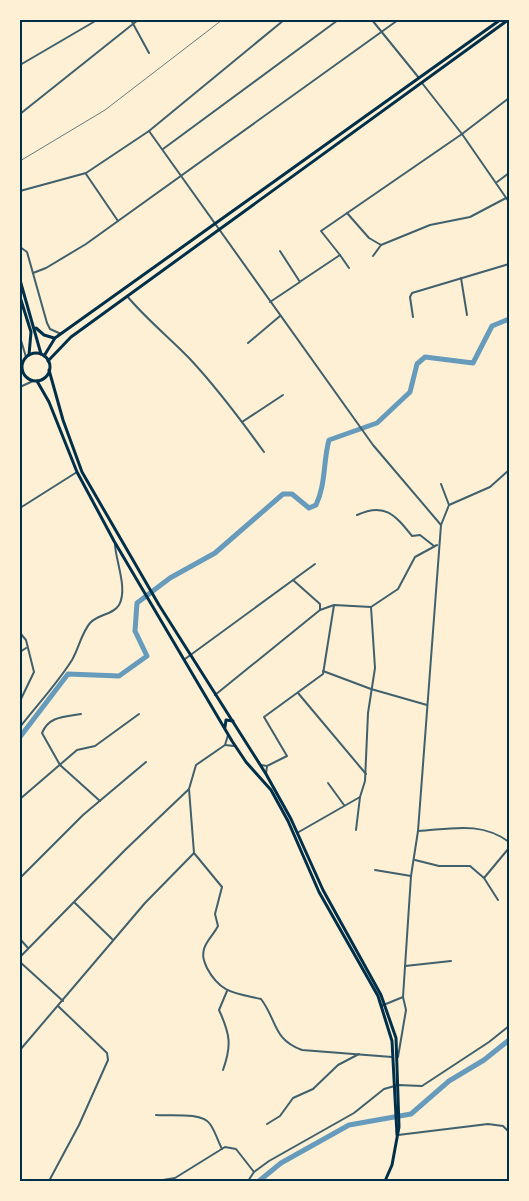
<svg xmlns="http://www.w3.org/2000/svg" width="529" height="1201" font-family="'DM Sans',sans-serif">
<rect width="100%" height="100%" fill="#fdf0d5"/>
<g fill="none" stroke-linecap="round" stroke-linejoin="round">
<!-- canal -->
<g stroke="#669bbc" stroke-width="5">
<path d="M20 737 68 674 119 676 147 656 135 631 137 603 170 578 215 553 283 494H292L309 508 316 505C326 484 323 462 329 440L377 423 410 392 417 364 425 357 473 363 492 326 509 319"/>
<polyline points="259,1181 281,1163 349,1125 411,1114 449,1081 484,1060 509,1040"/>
</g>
<!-- minor -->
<g stroke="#3f606c" stroke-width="2">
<polyline points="131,20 149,53"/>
<polyline points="372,20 419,78"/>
<polyline points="20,65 97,20"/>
<polyline points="422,83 462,134 509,202"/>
<polyline points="20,114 138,20"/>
<polyline points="149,131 373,445 441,525 418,831 411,876 403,997 406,1010 398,1057"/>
<polyline points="163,149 338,20"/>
<polyline points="86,174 118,221"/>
<polyline points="497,182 509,173"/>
<polyline points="20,191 86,173 149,131 284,20"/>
<polyline points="347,213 369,238 381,245 373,256"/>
<polyline points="381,245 430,225 470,217 506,198"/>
<polyline points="20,247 27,252 47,323 50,329 61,334"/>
<polyline points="340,255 321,231 462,134 509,98"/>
<polyline points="33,273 46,268 86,244 398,20"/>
<polyline points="461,278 467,315"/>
<polyline points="301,281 340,255 349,268"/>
<path d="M127 296C147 320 169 337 190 359 217 388 241 420 264 452"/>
<polyline points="270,302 300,282 280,251"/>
<polyline points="413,317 410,297 412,293 509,264"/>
<polyline points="20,337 26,357"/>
<polyline points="248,343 280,316"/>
<polyline points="20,365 23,363"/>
<polyline points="20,387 33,381"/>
<polyline points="242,422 283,395"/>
<polyline points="441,484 449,505 441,525"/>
<polyline points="449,505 490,487 509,470"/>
<polyline points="20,508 77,472"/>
<path d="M357 515C385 502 395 515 412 536L420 535 434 546"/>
<polyline points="293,580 320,604 320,610"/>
<polyline points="20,633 26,640 34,672 20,701"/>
<polyline points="20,652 26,648"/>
<polyline points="185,659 315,564"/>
<polyline points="323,671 371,689 427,705"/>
<polyline points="298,693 366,774"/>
<polyline points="215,695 320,610 334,605 371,607 398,589 415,557 437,545"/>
<path d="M81 714C64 717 49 716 42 733L60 765 100 801"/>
<path d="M20 727C37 705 57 684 72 660 79 648 81 634 90 623 98 614 113 615 119 605 128 589 116 562 115 545"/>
<polyline points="228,735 225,745 234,746"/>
<polyline points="261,765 267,766 266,774"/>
<polyline points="267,766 287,756 264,717 323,674 334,605"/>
<polyline points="328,783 344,805"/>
<path d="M189 789 194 853 222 887 215 914 218 926C214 934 206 941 204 949 202 957 204 961 207 968 220 993 235 993 261 999 277 1020 273 1040 302 1050L392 1057"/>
<polyline points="20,799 77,750 95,746 139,714"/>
<polyline points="356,830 360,797 365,781 368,713 375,668 371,607"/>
<path d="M418 831C451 829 481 821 509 842"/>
<polyline points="297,833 360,797"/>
<polyline points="415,860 439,866 470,866 484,878 498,900"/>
<polyline points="375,870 411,876"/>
<polyline points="20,878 83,815 146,762"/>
<polyline points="484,878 509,848"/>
<polyline points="75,903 112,939"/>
<polyline points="20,939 28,948"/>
<polyline points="20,957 125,850 189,789 196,765 225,745"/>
<polyline points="20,962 63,1001"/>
<polyline points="405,966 451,961"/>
<polyline points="381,1006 403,997"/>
<polyline points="20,1050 145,903 194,853"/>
<path d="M223 1070C232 1045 230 1034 219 1010L227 991"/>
<path d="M156 1115C170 1116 202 1112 210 1124 215 1131 218 1141 222 1149"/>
<polyline points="267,1124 280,1116 293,1098 313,1089 338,1065 359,1054"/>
<polyline points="398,1135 488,1124 503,1126 509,1132"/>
<polyline points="49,1181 79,1125 108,1060 107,1053 58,1006"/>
<polyline points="157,1181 175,1178 225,1147 236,1149 254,1172"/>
<polyline points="248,1181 254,1172 269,1161 354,1113 384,1089 398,1085 422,1086 489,1042 509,1026"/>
</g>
<!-- secondary -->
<g stroke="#003049" stroke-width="3">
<polyline points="20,280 41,354"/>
<polyline points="20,297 31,332 29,355"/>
<polyline points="36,328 44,335 54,338"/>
<circle cx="36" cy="367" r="14"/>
<polyline points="44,356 55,338 500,20"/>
<polyline points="48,361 71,337 508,20"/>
<polyline points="49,370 63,420 82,472 159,605 266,774 291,819 323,890 381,995 396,1038 399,1127 392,1165 385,1181"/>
<polyline points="37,381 49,402 77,472 114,541 232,741 246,762 271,790 288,821 319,892 378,996 392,1041 397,1135"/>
<polyline points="225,727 226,720 233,721"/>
</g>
<!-- rail -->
<polyline stroke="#657d81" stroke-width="1" points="20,161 105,110 222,20"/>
</g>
<!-- border -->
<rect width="529" height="1201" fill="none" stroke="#fdf0d5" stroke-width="42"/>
<rect x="21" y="21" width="487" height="1159" fill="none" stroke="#003049" stroke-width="2"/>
</svg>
